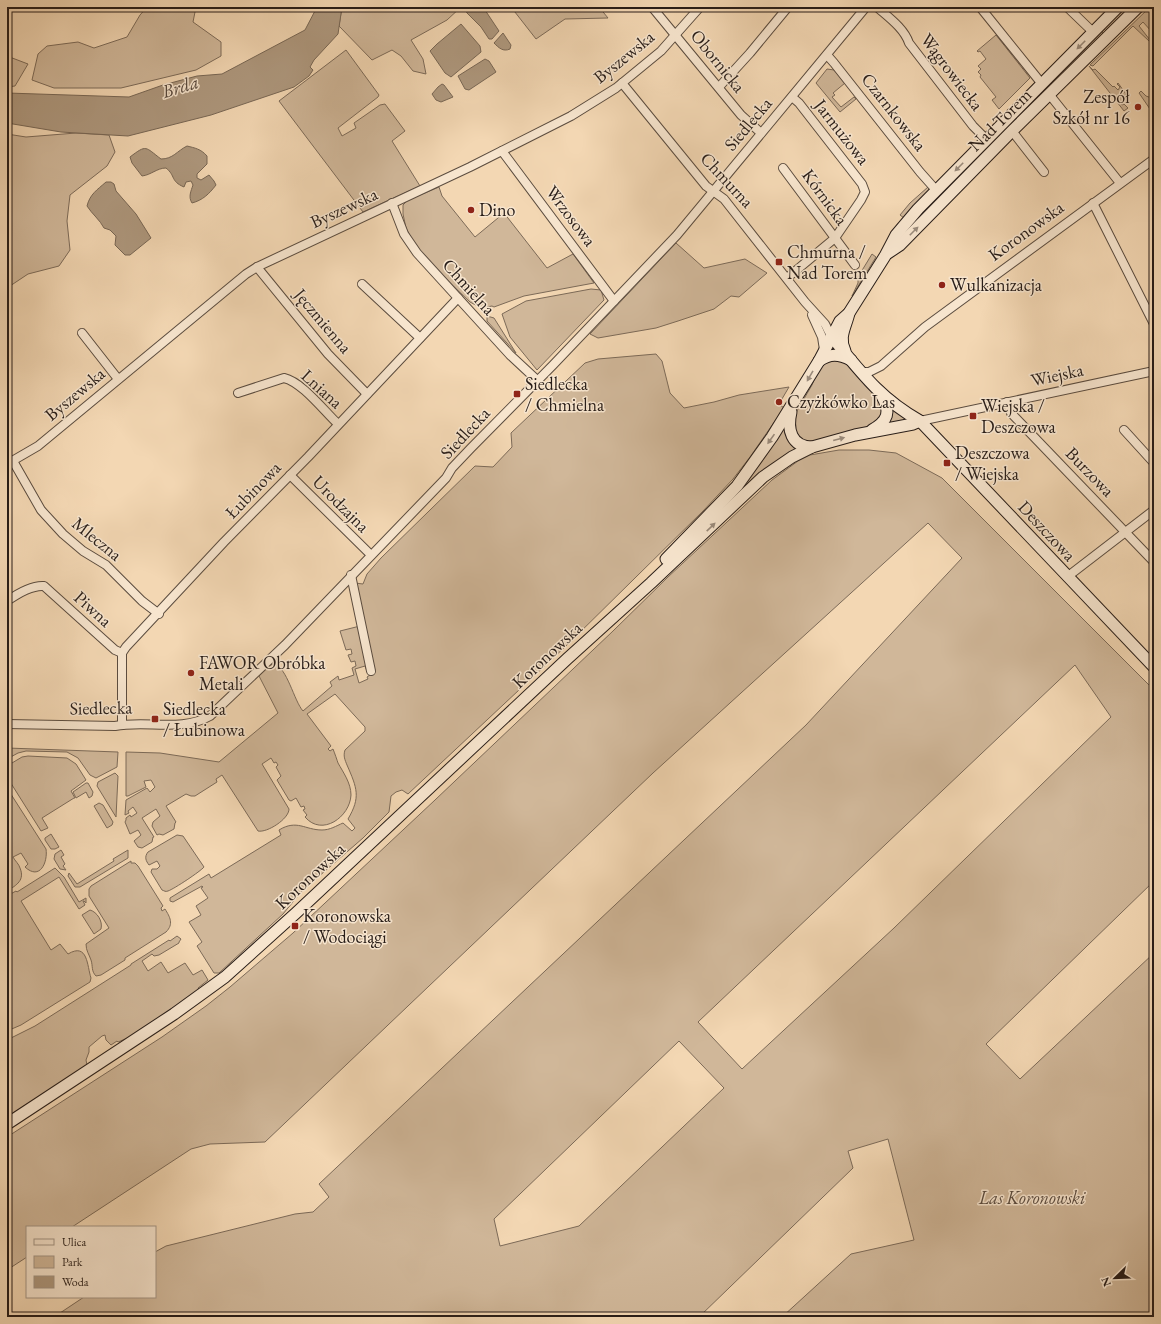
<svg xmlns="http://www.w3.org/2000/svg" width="1161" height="1324" font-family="'EB Garamond',serif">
<rect width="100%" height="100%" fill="#f3d7b3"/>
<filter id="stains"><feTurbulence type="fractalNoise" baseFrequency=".005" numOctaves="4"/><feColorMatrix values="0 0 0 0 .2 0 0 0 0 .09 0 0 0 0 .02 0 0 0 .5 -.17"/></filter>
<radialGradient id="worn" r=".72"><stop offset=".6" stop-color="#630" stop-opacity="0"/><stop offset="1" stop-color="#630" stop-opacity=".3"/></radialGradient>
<!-- green -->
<g fill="#d0b799" stroke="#7c6a58" fill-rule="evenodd">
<polygon points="147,7 196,7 193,22 221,42 221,56 196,70 121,88 54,88 32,80 38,54 47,46 78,42 94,48 127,37 140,15"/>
<polygon points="342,7 461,7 447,20 411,40 423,59 426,74 413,71 401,56 392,50 372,60 339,26"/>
<polygon points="511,7 599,7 608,18 565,19 536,39"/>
<polygon points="1123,7 1130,7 1107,32 1104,29 1102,32 1104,35 1052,85 1050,81"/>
<polygon points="1150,7 1154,7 1154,31 1152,32 1143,22 1139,26 1150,40 1149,41 1133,26 1093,66 1090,65"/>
<polygon points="996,35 1030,78 999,109 992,100 996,97 980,77 981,75 978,72 981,69 978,66 986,59 980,51 978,52 977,51"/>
<polygon points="346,50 379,95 378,97 338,128 342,136 356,128 354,123 380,105 385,104 405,131 392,141 420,186 363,212 279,101"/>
<polygon points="7,56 28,64 15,86 7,87"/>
<polygon points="1089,66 1093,70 1095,69 1113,87 1114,86 1118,90 1120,87 1117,84 1118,83 1126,94 1123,97 1123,102 1121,104 1122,105 1124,104 1128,108 1124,111"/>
<polygon points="827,69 834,70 845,83 833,93 835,95 832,97 841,107 854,97 856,99 840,112 816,83"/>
<polygon points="1046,85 1047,87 1039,95 1041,97 893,244 911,222"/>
<polygon points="1141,91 1146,96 1154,99 1154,110 1152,112 1139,93"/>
<polygon points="76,133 109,135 115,152 107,166 70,195 67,221 70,250 59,266 28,274 7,288 7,134 26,137"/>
<polygon points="439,187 442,196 475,237 504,213 547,268 573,254 594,283 524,296 494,307 492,306 481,308 470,302 423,257 415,245 406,228 403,214 403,205 408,200"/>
<polygon points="928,187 930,190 904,218 900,215 910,203"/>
<polygon points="676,243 704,268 745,259 767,273 739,297 731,296 714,309 678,321 656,328 598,338 590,334"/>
<polygon points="872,254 876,257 852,296 858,283 858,277"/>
<polygon points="591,289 601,290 604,300 537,370 510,337 502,314 526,301"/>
<polygon points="487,316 494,318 516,353 487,321"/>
<path d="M656 354 662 361 670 393 684 408 714 402 739 395 789 387 779 404 784 408 750 457 733 479 703 511 567 645 408 794 402 790 396 792 391 796 389 812 363 838 302 891 283 914 219 973H214L197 946 202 942 189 922 201 915 196 906 208 898 201 888 203 887 202 886 173 902 170 901V898L209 874 211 878 281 835 279 830C297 819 305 830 322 830 330 830 336 826 343 823L352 831 355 828 348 819C361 797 357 788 347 765 345 760 343 756 345 750L365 731V727L335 694 307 714 331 746 328 749 330 751 333 749C335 754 337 760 338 763 343 772 351 783 351 795 350 817 322 837 305 817L307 815 303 810 305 809 304 806 301 807 296 798 291 801 289 800 277 780 281 776 276 767 278 765 276 762 274 763 271 758 262 764 289 809C289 819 267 833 258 831L222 775 216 779 217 782 195 796H191L186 794 166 806 176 822 175 823 174 829 163 835 159 834 157 835 152 826 153 822 160 816 156 809 142 818 154 837H153L152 842 142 848 138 847 134 841 141 835 138 830 130 834 125 822 126 820V818L130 815 131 817 137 813 133 807 128 811 129 813 125 815 126 800 147 788 150 792 155 787 151 780 144 781 146 787 128 796H126V752L160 753 219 762 278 713 259 676 270 665 274 664C287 667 294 701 303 711L332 686 330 682 338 676 339 680 354 675 352 668 356 666 355 661 351 662 348 655 352 654 351 649 346 650 340 631 360 626 370 671 368 674 365 666 355 669 359 683 368 679 367 677 373 673 355 583 363 584 367 574 381 558 475 466 493 467 512 447 511 433 585 363 598 359Z"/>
<polygon points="844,360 879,396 885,409 876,425 807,444 794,433 794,416 812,385 818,370 825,361"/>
<polygon points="892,408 910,419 885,425"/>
<polygon points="784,426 801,448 693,537"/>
<path d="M839 450H869L896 453 942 478 1154 690V881L986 1044 1020 1079 1154 953V1317H782L851 1254 914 1240 888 1139 848 1151 853 1168 699 1317H54L84 1297H155V1252L166 1246 295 1214 313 1212 329 1197 319 1184 806 725 962 558 928 523 653 773 265 1142 210 1144 191 1149 72 1227H27V1257L7 1270V1137L162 1037 206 1006 230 987 293 933 435 800 613 631 668 577 772 480 798 461 810 455ZM1075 665 1111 717 894 928 742 1069 698 1022ZM679 1041 724 1088 579 1226 500 1246 494 1219Z"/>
<polygon points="7,748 118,752 117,767 96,778 90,775 78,758 67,752 26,751 18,753 7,759"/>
<polygon points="28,756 67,758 76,764 86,780 71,791 75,798 74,798 42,818 48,828 41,831 7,777 7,766 22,757"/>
<polygon points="115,773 118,776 116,817 97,786 98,782"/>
<polygon points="86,783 88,783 93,792 92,796 89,798 86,792 76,798 73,792"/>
<path d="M7 788 46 849C48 862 40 881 25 867L28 864 21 853 13 857C15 861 19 864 20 868 25 880 17 885 7 891Z"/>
<polygon points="99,803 103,805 113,822 112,825 107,828 94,806"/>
<polygon points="51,834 59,847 55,849 51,849 45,840 45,838"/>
<path d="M177 835 183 836 204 867C201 871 174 889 168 891 165 892 165 891 162 890L151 872 152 869H157L160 866 157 861 149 865C146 861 144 857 148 852Z"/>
<polygon points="61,850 64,855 61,857 65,864 63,866 66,870 60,869 54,859 55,854"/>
<polygon points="128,850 128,858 80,887 75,887 68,876 69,873 77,884 114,861 113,859"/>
<path d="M131 861V863H135L138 866 163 906 161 908 162 911 165 909C170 917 174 924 166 932L125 958V960L101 975 96 976C91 971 93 966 91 960 89 954 86 951 86 944L109 928 89 896V889L91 886Z"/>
<path d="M55 868 64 877 79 902 86 898V903L84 901H83L85 905 79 909 59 877 21 901 51 950 60 944 68 954C88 942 87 966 91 978L90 982 21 1025 7 1031V896L16 891 17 892Z"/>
<path d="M90 910C97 912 103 921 101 929L94 934 82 915Z"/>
<polygon points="177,936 181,939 179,942 179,943 159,955 154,956 152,954 142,961 148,971 161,962 168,973 185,963 193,975 202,970 208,980 198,988 200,991 130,1037 118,1042 117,1041 111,1045 106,1040 105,1035 102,1036 89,1047 89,1052 86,1060 87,1065 7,1117 7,1040 35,1026 131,965 131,964 169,940 170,941"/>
</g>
<!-- water -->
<g fill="#ae987e" stroke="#786755">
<polygon points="317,7 342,7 338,34 314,60 310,67 313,70 309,76 294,87 211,115 128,136 61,132 7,123 7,93 129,97 163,85 197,76 222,74 305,30"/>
<polygon points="464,7 483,7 499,31 492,39 489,39 481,27 467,13"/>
<polygon points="461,24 480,46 481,52 451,77 445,73 430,51 437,44"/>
<path d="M503 33 511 45 510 49C503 52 499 48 494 43Z"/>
<polygon points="485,59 489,61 496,72 469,90 465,89 458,76"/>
<polygon points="442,84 444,85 453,97 441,102 436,100 432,94 438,87"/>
<path d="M187 146C195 148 201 149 207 156V164L197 174V178L201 180 209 175 214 181 216 185C209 194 203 200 192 203 188 197 191 191 193 185L191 181 186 182 184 187C170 181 176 176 166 168 157 168 151 175 142 176L132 163 130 157C147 144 145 147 161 159 173 159 177 151 187 146Z"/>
<path d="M106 182H111L114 184 116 191 136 214 151 238 130 255H125L115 245 116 236 110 230 104 228C100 220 92 214 87 206 90 194 97 190 106 182Z"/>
</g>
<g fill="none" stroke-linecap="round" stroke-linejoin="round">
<defs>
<g id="street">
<polyline points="652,7 741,115 761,133"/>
<path d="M877 7C888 17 904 28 909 43L973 126 986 139"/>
<polyline points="980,7 1042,84"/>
<polyline points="1067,7 1093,32"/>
<polyline points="827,55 834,63 920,172 936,190"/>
<polyline points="622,83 706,186 724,199 805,302 825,324 831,336"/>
<polyline points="719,87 750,53 788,7"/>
<polyline points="1049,94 1120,183"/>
<polyline points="1012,131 1044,172"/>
<polyline points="502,151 614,301"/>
<polyline points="783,168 855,265"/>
<polyline points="392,203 404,234 417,253 510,355 538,381"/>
<polyline points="1093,203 1154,324"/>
<polyline points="257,267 328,354 367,394"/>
<polyline points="787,278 835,238 861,200 865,192 862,184 799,103 792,97"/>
<polyline points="362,284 420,338"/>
<polyline points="812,315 822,337 824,350"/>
<polyline points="82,333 118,379"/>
<polyline points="861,372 869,372 881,366 925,327 1154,159"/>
<path d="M238 393 284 378C302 382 324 411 338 424"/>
<polyline points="1007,402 1011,413 1154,562"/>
<polyline points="920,421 1154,371"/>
<polyline points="1124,430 1154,463"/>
<polyline points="13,461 41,510 63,534 83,551 106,565 142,601 159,614"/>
<polyline points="7,464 38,446 246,274 257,267 470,167 571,116 616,88 661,51 700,7"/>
<polyline points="290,475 371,555"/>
<polyline points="351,575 371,671"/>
<polyline points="1067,577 1154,510"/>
<path d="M7 601C17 594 32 585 44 586L115 650 122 653"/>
<path d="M7 724 115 726C146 720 182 732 210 716L285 645 446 478 452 468 471 448 553 365 677 235 866 7"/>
<polyline points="122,725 122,653 126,647 224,542 308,457 458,298"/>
</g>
<g id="secondary">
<polyline points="888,253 900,245 1012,131 1138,7"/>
<path d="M831 336C860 371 879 398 920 421L1154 667"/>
<path d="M845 351C838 337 846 327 849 313"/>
<path d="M819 361C830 353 839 354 851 360"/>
<path d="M791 412C787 429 791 447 812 447"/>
<path d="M872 430C888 421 891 412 882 396"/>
<polyline points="666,559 737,486 772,437 819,361 840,321 849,313 885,256 896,235 918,209 1118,7"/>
<polyline points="7,1124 174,1014 225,977 296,913 567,659 651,583 763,477 792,457 812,447 855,435 913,424 920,421"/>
</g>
</defs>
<!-- street casing -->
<use href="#street" stroke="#5b4c3f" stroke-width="10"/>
<!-- secondary casing -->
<use href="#secondary" stroke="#281d18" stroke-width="13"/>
<!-- street -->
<use href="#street" stroke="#f7e5ce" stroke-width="8"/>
<!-- secondary -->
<use href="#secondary" stroke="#f7e5ce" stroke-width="11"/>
</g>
<!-- one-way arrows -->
<defs><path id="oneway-solid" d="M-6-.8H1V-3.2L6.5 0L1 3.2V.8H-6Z"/></defs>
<g fill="#9a8b7c">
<use href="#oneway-solid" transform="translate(1081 45) rotate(135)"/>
<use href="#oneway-solid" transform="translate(959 167) rotate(135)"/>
<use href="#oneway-solid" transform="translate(914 231) rotate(-45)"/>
<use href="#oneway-solid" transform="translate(810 376) rotate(120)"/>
<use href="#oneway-solid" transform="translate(771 439) rotate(125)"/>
<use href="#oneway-solid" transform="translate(839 439) rotate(-15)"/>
<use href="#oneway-solid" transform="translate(711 527) rotate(-44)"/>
</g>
<!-- markers -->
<g fill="#8f2418" stroke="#f7e5ce" stroke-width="1.5">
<circle cx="1138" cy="107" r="4"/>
<circle cx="471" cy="210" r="4"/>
<rect x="775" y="258" width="8" height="8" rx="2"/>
<circle cx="942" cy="285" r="4"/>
<rect x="513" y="390" width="8" height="8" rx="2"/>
<circle cx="779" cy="402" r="4"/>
<rect x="969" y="412" width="8" height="8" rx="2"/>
<rect x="943" y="459" width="8" height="8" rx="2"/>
<circle cx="191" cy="673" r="4"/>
<rect x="151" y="715" width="8" height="8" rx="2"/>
<rect x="291" y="922" width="8" height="8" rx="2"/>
</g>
<g text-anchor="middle" stroke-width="3" stroke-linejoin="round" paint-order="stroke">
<!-- street labels -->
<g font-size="18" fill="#281d18" stroke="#f7e5ce">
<text transform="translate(624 57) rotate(-39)" y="6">Byszewska</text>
<text transform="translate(718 61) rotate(51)" y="6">Obornicka</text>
<text transform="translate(952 72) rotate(53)" y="6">Wągrowiecka</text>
<text transform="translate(894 112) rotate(52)" y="6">Czarnkowska</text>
<text transform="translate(1000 120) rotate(-45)" y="6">Nad Torem</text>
<text transform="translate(748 124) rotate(-50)" y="6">Siedlecka</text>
<text transform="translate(842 132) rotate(52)" y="6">Jarmużowa</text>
<text transform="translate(727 180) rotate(47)" y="6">Chmurna</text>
<text transform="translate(825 197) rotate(54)" y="6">Kórnicka</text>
<text transform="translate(344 208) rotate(-25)" y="6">Byszewska</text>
<text transform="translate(571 216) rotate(53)" y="6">Wrzosowa</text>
<text transform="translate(1026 231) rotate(-36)" y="6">Koronowska</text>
<text transform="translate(469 287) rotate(48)" y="6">Chmielna</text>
<text transform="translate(323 321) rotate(50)" y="6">Jęczmienna</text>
<text transform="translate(1057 375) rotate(-12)" y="6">Wiejska</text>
<text transform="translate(322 389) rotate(42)" y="6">Lniana</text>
<text transform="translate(75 394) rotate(-40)" y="6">Byszewska</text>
<text transform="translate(465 433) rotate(-47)" y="6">Siedlecka</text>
<text transform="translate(1090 472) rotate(46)" y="6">Burzowa</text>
<text transform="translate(253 490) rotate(-46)" y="6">Łubinowa</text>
<text transform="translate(341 504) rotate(45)" y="6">Urodzajna</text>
<text transform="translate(1047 531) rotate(47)" y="6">Deszczowa</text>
<text transform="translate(97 539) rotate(39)" y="6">Mleczna</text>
<text transform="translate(93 609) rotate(42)" y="6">Piwna</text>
<text transform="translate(547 655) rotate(-43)" y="6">Koronowska</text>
<text transform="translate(101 708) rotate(-1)" y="6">Siedlecka</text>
<text transform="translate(310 876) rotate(-43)" y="6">Koronowska</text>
</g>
<!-- poi labels -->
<g font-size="18" fill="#281d18" stroke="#f7e5ce" text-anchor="start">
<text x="1130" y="103" text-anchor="end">Zespół<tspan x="1130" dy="21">Szkół nr 16</tspan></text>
<text x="479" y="216">Dino</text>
<text x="787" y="258">Chmurna /<tspan x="787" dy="21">Nad Torem</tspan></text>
<text x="950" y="291">Wulkanizacja</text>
<text x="525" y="390">Siedlecka<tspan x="525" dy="21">/ Chmielna</tspan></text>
<text x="787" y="408">Czyżkówko Las</text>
<text x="981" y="412">Wiejska /<tspan x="981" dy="21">Deszczowa</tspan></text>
<text x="955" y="459">Deszczowa<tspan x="955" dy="21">/ Wiejska</tspan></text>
<text x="199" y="669">FAWOR Obróbka<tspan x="199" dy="21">Metali</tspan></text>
<text x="163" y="715">Siedlecka<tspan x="163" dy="21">/ Łubinowa</tspan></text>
<text x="303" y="922">Koronowska<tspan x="303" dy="21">/ Wodociągi</tspan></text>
</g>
<!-- park labels -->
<g font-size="18" font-style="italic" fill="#5a4b3f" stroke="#f7e5ce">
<text x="1032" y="1204">Las Koronowski</text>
</g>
<!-- water labels -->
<g font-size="19" font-style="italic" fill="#57483c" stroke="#f7e5ce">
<text transform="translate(180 86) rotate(-17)" y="7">Brda</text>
</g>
</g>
<!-- margin -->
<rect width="1161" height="1324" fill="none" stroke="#f3d7b3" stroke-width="24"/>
<rect x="8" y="8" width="1145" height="1308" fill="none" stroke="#281d18" stroke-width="2"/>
<rect x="12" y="12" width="1137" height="1300" fill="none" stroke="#281d18"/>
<!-- legend -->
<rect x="26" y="1226" width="130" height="72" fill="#f7e5ce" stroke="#a49585"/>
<rect x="34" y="1239" width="20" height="6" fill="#f7e5ce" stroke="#a49585"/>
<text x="62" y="1246" font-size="12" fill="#281d18">Ulica</text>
<rect x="34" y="1256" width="20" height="12" fill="#d0b799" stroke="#a49585"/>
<text x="62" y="1266" font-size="12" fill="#281d18">Park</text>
<rect x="34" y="1276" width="20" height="12" fill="#ae987e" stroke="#a49585"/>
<text x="62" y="1286" font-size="12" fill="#281d18">Woda</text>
<!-- north arrow -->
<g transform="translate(1115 1278) rotate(247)" stroke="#f7e5ce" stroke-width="3" paint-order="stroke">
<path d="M0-3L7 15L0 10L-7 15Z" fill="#281d18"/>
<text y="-6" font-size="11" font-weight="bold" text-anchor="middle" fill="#281d18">N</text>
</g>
<rect width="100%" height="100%" filter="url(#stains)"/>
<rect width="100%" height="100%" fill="url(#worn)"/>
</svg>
